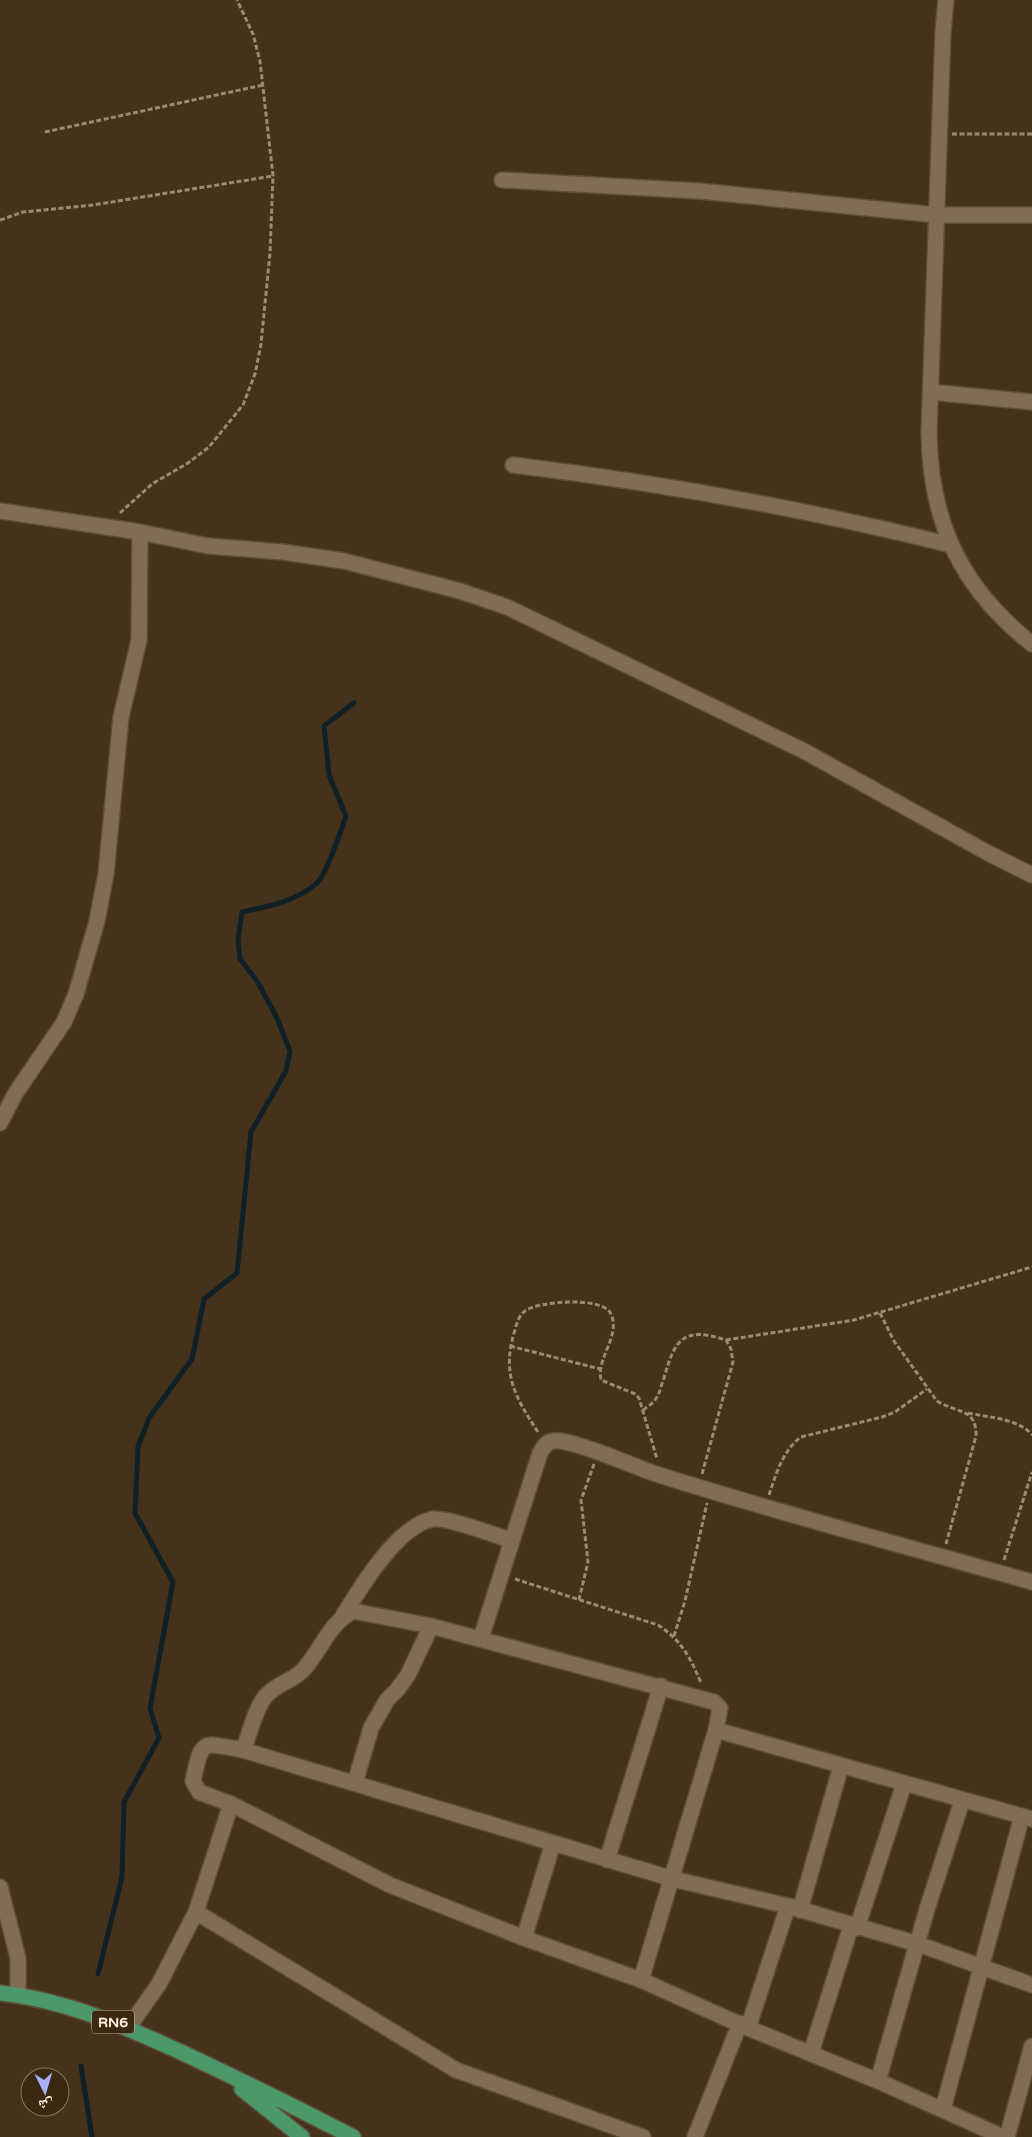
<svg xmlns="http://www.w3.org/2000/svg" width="1032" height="2137" font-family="'Varela Round','Noto Naskh Arabic',sans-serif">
<rect width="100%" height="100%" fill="#44321a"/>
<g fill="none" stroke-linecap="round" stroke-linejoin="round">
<!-- stream -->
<g stroke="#0f2126" stroke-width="5">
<path d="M98 1974 122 1877 124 1802 159 1738 150 1708 173 1582 135 1513 138 1447 149 1418 192 1359 204 1299 237 1273 251 1132 286 1071 290 1051 277 1018 257 981 240 959 238 939 242 912C267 907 297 901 317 883 327 873 341 831 346 816L329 775 324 726 354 703"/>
<polyline points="81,2066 92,2137"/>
</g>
<defs>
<g id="minor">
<path d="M946 0 943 32 929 432C930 522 961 588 1032 644"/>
<polyline points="502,180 699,191 937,215 1032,215"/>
<polyline points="931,392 1032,402"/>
<path d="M513 465C661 483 806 509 951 545"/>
<polyline points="0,511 140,532 208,546 283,552 344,561 460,591 507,607 804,751 988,853 1032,875"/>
<polyline points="0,1123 15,1094 64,1022 76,994 97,921 106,874 121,717 139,640 140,532"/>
<path d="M343 1616C360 1588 398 1525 433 1519 446 1517 495 1535 510 1540"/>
<path d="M481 1638 540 1453C543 1448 546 1442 553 1441 570 1438 633 1466 653 1473 778 1513 906 1546 1032 1582"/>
<polyline points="716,1730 1032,1819"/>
<path d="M243 1750C250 1734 254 1711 265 1697 275 1684 293 1681 303 1670 321 1651 328 1624 353 1611L431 1626 714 1702 720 1708 716 1730 641 1980"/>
<polyline points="355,1783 371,1728 387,1700 397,1690 408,1675 431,1626"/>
<polyline points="607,1860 661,1686"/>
<polyline points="0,1887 18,1958 18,1995"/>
<polyline points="800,1910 841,1766"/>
<polyline points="196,1912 456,2070 643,2137"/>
<polyline points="857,1928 904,1784"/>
<polyline points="524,1938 553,1843"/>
<polyline points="128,2028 159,1984 196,1912 231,1804"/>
<polyline points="748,2028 788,1906"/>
<polyline points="811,2053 851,1926"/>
<polyline points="878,2081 927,1909 962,1801"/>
<polyline points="943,2109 1022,1816"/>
<polyline points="695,2137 740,2023"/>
<path d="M1003 2137 878 2081 748 2028 641 1980 524 1938 390 1885 231 1804 199 1792 193 1781C202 1737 202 1743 243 1750L673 1879 788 1906 918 1944 1032 1985"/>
<polyline points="1007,2137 1032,2046"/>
</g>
<g id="major">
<path d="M0 1993C65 2000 124 2026 183 2053 240 2080 297 2108 353 2137"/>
<polyline points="242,2089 302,2137"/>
</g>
</defs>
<!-- minor casing -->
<use href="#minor" stroke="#5d4e38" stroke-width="18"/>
<!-- major casing -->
<use href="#major" stroke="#5d4e38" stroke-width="18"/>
<!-- path -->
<g stroke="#9a8a77" stroke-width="3" stroke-dasharray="5 2.5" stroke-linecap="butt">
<polyline points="45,132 263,85"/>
<polyline points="952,134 1032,134"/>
<polyline points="0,220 23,212 93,205 273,176"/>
<polyline points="120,513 152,484 188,463 209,447 243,405 255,374 261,344 270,253 273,176 260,61 253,34 237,0"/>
<path d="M880 1313 894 1341 937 1401C956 1413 977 1408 976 1436L946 1544"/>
<polyline points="726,1340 854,1320 1032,1267"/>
<polyline points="510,1346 600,1369"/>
<path d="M643 1410C647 1407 652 1404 655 1400 660 1394 661 1385 664 1378 675 1339 683 1326 726 1340L731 1349 733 1362 702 1474"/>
<path d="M968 1413C987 1417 1020 1419 1032 1435"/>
<path d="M538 1432C515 1397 501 1373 515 1330 517 1323 519 1315 525 1311 538 1301 604 1296 611 1314 621 1336 596 1358 601 1380L635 1394 639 1398 657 1459"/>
<path d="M769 1495C776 1474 783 1450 801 1437L882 1417 895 1412 927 1389"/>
<polyline points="1004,1560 1032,1472"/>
<path d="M515 1579 658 1625C682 1641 690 1657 701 1683"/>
<polyline points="579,1600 588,1562 581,1500 594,1464"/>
<polyline points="674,1636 685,1601 707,1503"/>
</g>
<!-- minor -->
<use href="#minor" stroke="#816d53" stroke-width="15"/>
<!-- major -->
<use href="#major" stroke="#4b986a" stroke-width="15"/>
</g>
<g text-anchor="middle" stroke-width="4.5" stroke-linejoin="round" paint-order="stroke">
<!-- shield labels -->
<rect fill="#3a2810" stroke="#c3b5a4" stroke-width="1" x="92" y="2010.5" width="42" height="23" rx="4"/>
<g font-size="14" font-weight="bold" fill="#fef2e4">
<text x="113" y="2027">RN6</text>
</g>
</g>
<!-- north arrow -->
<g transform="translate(45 2092) rotate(175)"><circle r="24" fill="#3a2810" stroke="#887965"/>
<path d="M0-4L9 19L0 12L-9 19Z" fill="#a7b1fc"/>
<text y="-8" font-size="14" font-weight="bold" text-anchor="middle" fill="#fef2e4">ش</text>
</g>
</svg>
